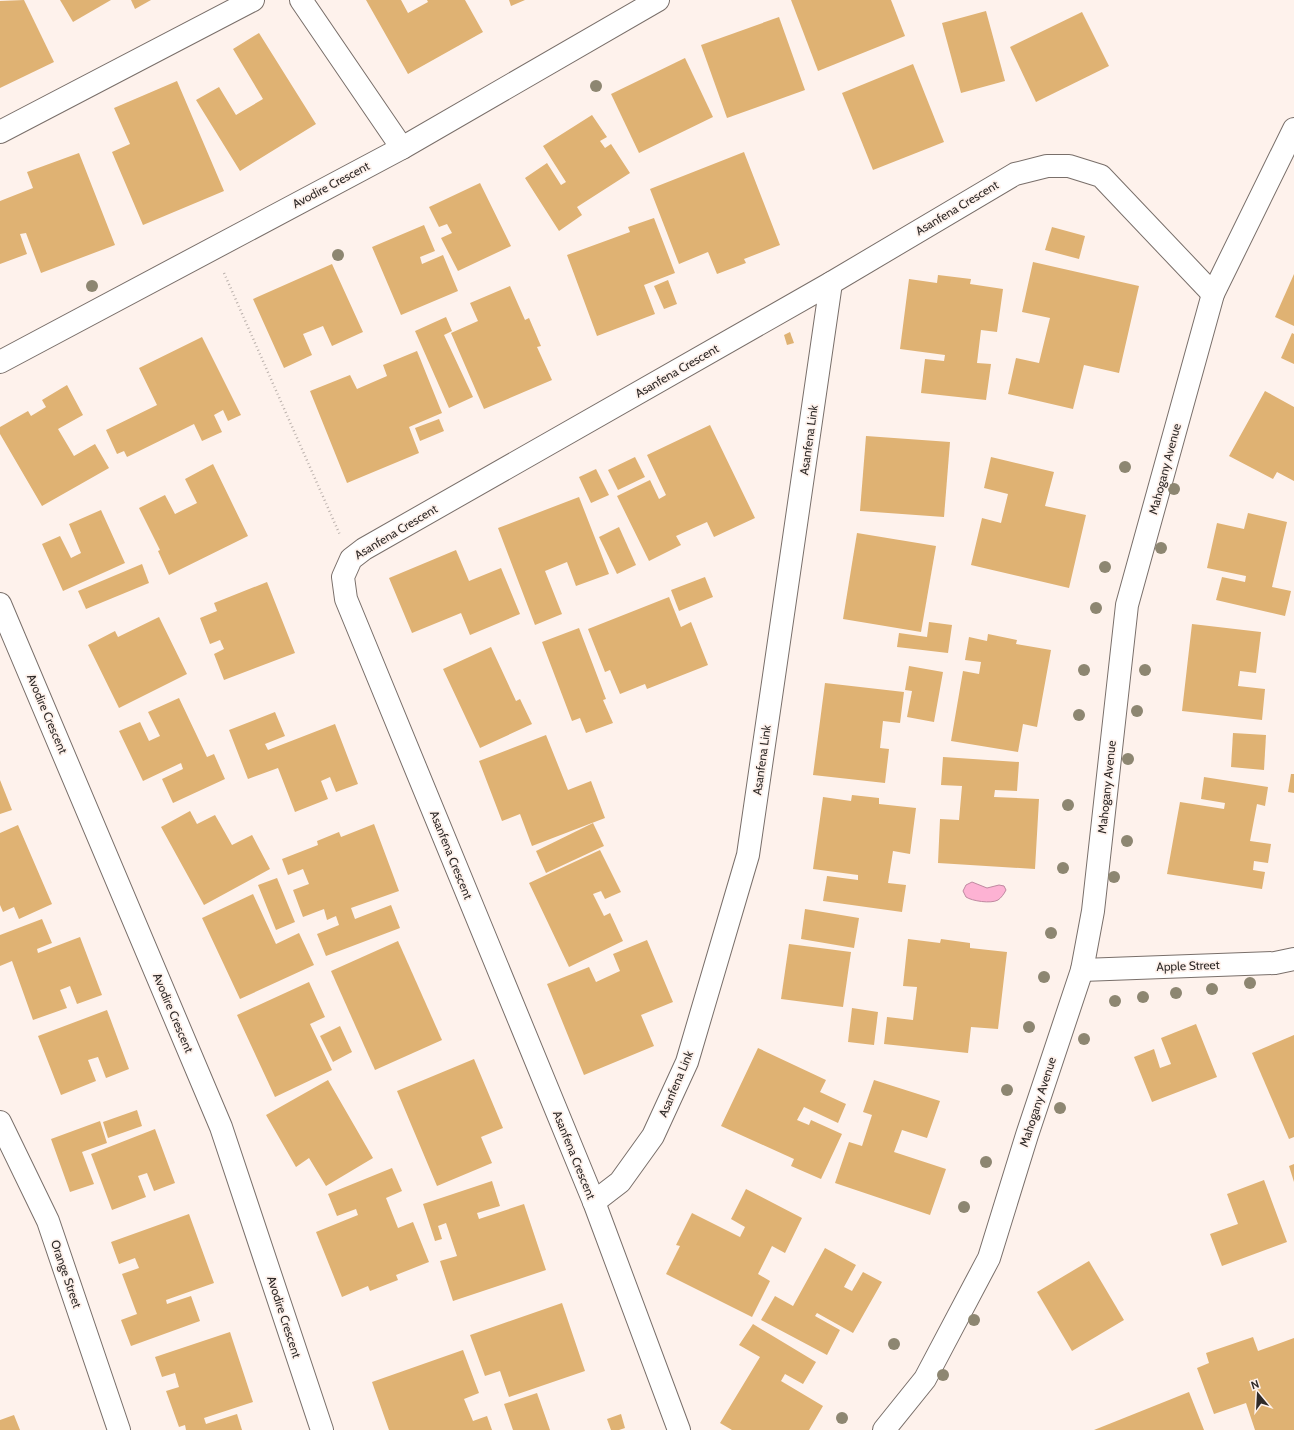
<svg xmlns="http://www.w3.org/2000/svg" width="1294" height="1430" font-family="Cabin,sans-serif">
<rect width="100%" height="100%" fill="#fef2ec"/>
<!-- water -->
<path fill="#fdb2d3" stroke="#bf89a0" d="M972 882 987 888 999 885 1004 886 1006 890C1004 894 1001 898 998 900 991 904 972 901 966 897 965 895 964 893 963 891L966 885Z"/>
<!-- building -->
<g fill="#dfb273">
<polygon points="24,0 54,62 0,88 0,1"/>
<polygon points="60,0 111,0 73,22"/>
<polygon points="131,0 151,0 135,9"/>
<polygon points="366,0 401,0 408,13 428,2 427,0 465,0 483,32 408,74"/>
<polygon points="509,0 525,0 511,6"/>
<polygon points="791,0 891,0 905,36 818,71"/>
<polygon points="986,11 1005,81 961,93 942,23"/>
<polygon points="1082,12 1109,66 1036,102 1010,47"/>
<polygon points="779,17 805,90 727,118 701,45"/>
<polygon points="259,33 316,124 240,171 196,100 219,87 236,115 263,99 233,49"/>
<polygon points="685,58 713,117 639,153 611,94"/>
<polygon points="913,64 944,142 873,170 842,93"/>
<polygon points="177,81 224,191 143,225 112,152 130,144 114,108"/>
<polygon points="592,115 607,137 600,141 605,148 611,144 630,173 577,207 582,215 559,231 525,178 547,163 561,185 566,182 543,146"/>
<polygon points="744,152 780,245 744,259 746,263 717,274 708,252 679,264 650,189"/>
<polygon points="79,153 115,245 41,273 26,233 20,234 27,254 0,264 0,201 33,188 27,172"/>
<polygon points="480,183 511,246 458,271 441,238 452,233 447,224 439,227 429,207"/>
<polygon points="654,218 675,273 644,285 655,314 597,336 567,255 630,232 628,227"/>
<polygon points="424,225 435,251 420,257 422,264 443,255 458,291 401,315 372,247"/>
<polygon points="1052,227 1085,236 1079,259 1045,250"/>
<polygon points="1033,262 1139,286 1119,373 1084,365 1073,409 1008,394 1016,358 1039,363 1050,318 1022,312"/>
<polygon points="332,264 363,332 332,346 323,326 303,334 312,355 284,368 253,299"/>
<polygon points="1294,274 1294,326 1275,317"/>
<polygon points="938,275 971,279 970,284 1003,289 997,332 981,330 977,363 991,364 986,400 921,393 925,359 944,361 945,355 900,349 909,279 937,283"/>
<polygon points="668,280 677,304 664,309 654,286"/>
<polygon points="510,286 525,320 529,318 541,346 537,347 552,380 484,409 451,333 478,321 470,303"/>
<polygon points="446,317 452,331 444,335 473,397 449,408 415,331"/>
<polygon points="790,332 794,343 787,345 784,335"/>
<polygon points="1292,333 1294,334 1294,364 1281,358"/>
<polygon points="202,337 241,415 228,421 223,410 214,415 222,432 202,441 194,424 127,457 124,451 117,454 106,430 157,405 139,368"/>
<polygon points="417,351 442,413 409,427 419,453 347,483 310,391 350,375 357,389 387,376 383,365"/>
<polygon points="67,385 83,415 58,429 74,456 95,444 109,468 42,506 0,434 0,427 28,411 31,416 46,407 42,400"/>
<polygon points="1265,391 1294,407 1294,481 1277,472 1273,479 1229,456"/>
<polygon points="439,419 444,431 420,441 415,428"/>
<polygon points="710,425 755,518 714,537 707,522 676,536 681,545 649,561 617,496 650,480 659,499 666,495 647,455"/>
<polygon points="866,436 950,442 944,517 860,511"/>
<polygon points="635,457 645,477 618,490 608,470"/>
<polygon points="991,457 1054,472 1045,506 1086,515 1069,588 971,565 982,518 1001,523 1008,494 984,488"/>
<polygon points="213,464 248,536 169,575 158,551 160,550 139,508 165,495 175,514 197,503 185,479"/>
<polygon points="596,469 609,495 591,503 579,477"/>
<polygon points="579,497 609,574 576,586 567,562 545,571 562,614 535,625 498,528"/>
<polygon points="101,510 125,563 63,591 42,544 60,536 71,558 81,553 69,524"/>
<polygon points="1248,513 1287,522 1272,587 1291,591 1285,616 1216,600 1222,577 1245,582 1246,576 1207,568 1217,523 1244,529"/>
<polygon points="619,527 636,565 617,574 599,537"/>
<polygon points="857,533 936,546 921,632 843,619"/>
<polygon points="456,550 469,581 501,568 520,614 470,635 461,613 412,633 389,578"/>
<polygon points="142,564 149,583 86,609 78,591"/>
<polygon points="705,577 713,597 679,611 671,590"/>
<polygon points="267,582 295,653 224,680 214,654 224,649 220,640 210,644 200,618 217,611 214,603"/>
<polygon points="669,597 681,627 691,622 708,665 647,689 645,684 620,694 610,670 605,672 588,629"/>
<polygon points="159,617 187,674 119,708 88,645 115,631 118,637"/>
<polygon points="929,622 952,625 948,653 897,647 899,633 927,637"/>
<polygon points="1192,624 1261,632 1256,673 1240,671 1238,686 1265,689 1262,720 1182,711"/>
<polygon points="579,628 606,699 603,700 613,723 586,733 580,718 572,721 542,642"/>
<polygon points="988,634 1017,640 1016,644 1051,650 1037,727 1023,724 1018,752 951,741 963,671 979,674 981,662 965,660 969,637 987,641"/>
<polygon points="491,647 516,701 520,699 532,724 480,748 443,669"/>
<polygon points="909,666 943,672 934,722 907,717 912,691 905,690"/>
<polygon points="825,683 904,692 900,723 883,721 880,748 889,749 885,783 813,775"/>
<polygon points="179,698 207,757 214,754 225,779 173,803 162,779 183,769 181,763 143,781 119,731 140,722 149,741 160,736 148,712"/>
<polygon points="275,712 285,736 265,744 268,750 335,724 358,784 336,792 330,777 321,781 328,799 295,812 278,768 248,779 229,730"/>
<polygon points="1233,733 1266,735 1264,770 1231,767"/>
<polygon points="546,735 568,790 591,781 605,818 532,846 520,814 502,821 479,761"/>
<polygon points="943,757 1019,762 1017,791 995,790 994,797 1039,799 1035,869 938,863 940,819 959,820 962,786 941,785"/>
<polygon points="1291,774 1294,774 1294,793 1288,792"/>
<polygon points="1204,777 1268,787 1265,806 1257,804 1250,841 1271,844 1268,863 1254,861 1253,870 1265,872 1262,889 1167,874 1180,802 1224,809 1225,803 1201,799"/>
<polygon points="0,780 12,810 0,814"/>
<polygon points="852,795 879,798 879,804 916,808 910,854 893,851 888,883 906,885 902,912 823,901 827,876 858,880 858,875 813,869 823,797 851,801"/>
<polygon points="190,811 197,824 215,815 232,845 252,835 270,869 204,905 161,827"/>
<polygon points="593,823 604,846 546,873 536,851"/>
<polygon points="374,824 399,891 351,908 355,919 391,905 400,928 326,956 317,934 339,925 336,916 327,920 324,909 303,917 293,890 309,884 303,869 288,875 282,859 318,845 317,841 339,832 341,837"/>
<polygon points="18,825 52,904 19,919 14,907 3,912 0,905 0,833"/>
<polygon points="600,850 621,892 605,899 601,891 593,894 604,916 610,913 623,941 569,967 529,883"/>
<polygon points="277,878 295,922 276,930 258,885"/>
<polygon points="253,894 276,944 299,933 314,965 240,999 202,918"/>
<polygon points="805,909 859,918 854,948 801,939"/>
<polygon points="42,919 52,943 37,949 38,953 80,937 102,995 77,1004 70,986 60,990 67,1008 33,1020 12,961 0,966 0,935"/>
<polygon points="908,939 940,943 941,939 970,943 970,948 1007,952 998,1029 971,1027 968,1053 884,1044 887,1017 913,1020 917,987 903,986"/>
<polygon points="647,940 673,1002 641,1015 654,1046 584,1075 547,984 589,967 596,982 620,971 613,954"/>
<polygon points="398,941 442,1040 375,1070 331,971"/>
<polygon points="789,944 851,952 843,1007 781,999"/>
<polygon points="309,982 325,1017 310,1024 332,1070 275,1097 237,1015"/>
<polygon points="852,1008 878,1012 874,1045 848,1042"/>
<polygon points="107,1010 129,1069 106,1078 98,1057 88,1060 96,1081 61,1095 38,1036"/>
<polygon points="1196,1024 1217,1077 1152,1102 1134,1057 1154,1049 1160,1068 1171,1064 1161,1038"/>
<polygon points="340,1026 352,1052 333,1062 320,1036"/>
<polygon points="1294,1035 1294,1137 1289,1139 1252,1053"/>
<polygon points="758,1048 826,1080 820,1092 846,1104 838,1123 804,1107 797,1120 809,1125 811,1120 842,1134 821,1179 791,1166 794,1159 721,1126"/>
<polygon points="474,1059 503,1128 481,1137 492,1163 437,1186 397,1091"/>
<polygon points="328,1080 373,1158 326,1186 309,1158 296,1167 266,1115"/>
<polygon points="874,1080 940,1101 927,1138 902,1130 894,1152 946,1169 930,1215 835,1183 849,1142 862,1146 872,1115 863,1112"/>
<polygon points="137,1110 142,1126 108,1138 103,1122"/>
<polygon points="100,1121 107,1143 82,1152 94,1184 70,1192 51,1139"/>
<polygon points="155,1129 175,1183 154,1191 147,1173 138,1176 146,1197 112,1210 91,1154"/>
<polygon points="1294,1164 1294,1182 1289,1166"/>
<polygon points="392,1168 402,1191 386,1198 398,1228 413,1222 429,1262 396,1275 398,1280 370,1291 368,1286 342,1297 316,1232 358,1215 356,1209 337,1216 328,1194"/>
<polygon points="1264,1180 1287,1242 1222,1266 1210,1234 1238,1224 1227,1194"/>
<polygon points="492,1181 500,1206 477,1213 479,1219 524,1204 546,1270 453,1301 440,1261 457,1256 446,1223 438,1226 442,1239 435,1241 423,1204"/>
<polygon points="746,1189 802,1218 785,1253 772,1246 758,1274 770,1281 752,1317 666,1274 680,1246 676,1245 692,1213 740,1237 745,1227 731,1219"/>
<polygon points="189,1214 214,1283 166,1300 167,1304 191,1296 200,1321 131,1346 121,1320 137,1314 122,1274 139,1268 135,1258 119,1264 111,1242"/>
<polygon points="825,1248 856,1265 844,1287 852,1291 863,1272 882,1282 853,1333 817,1313 815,1316 840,1330 827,1355 761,1320 775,1296 793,1306"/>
<polygon points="1089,1261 1124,1320 1072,1351 1037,1292"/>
<polygon points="562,1303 585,1371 509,1397 500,1371 485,1376 470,1335"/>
<polygon points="753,1324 816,1362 803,1384 785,1374 781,1381 823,1406 809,1430 732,1430 720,1423 760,1357 739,1345"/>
<polygon points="230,1332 253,1402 204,1418 206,1424 237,1414 242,1430 186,1430 185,1425 179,1427 166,1391 179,1387 175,1373 162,1377 155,1357"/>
<polygon points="1253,1337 1258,1351 1294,1338 1294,1430 1255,1430 1246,1403 1214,1414 1197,1368 1209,1363 1206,1353"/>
<polygon points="463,1350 479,1393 464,1399 473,1421 487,1416 492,1430 389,1430 372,1382"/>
<polygon points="1189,1392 1204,1430 1094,1430"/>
<polygon points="537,1393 550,1430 513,1430 504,1404"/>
<polygon points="621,1414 625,1428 619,1430 611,1430 607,1419"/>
<polygon points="14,1415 20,1430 0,1430 0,1420"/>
</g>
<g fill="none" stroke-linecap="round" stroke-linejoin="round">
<defs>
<g id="street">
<polyline points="301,0 402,148"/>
<polyline points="0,132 253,0"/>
<polyline points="0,362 402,148 658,0"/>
<polyline points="0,604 221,1127 322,1430"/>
<polyline points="1082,970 1275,963 1294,959"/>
<polyline points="0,1122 48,1221 119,1430"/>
<polyline points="594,1202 620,1182 653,1136 687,1062 748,855 831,283"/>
<polyline points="679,1430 594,1202 346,599 343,577 351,559 364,549 831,283 1015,174 1047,166 1069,166 1101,176 1213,294"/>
<polyline points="884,1430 925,1379 989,1258 1027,1135 1082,970 1093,911 1127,605 1213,294 1294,129"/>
</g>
</defs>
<!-- street casing -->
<use href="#street" stroke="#796f6a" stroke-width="24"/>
<!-- path -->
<polyline stroke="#bcb2ad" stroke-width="2.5" stroke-dasharray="1 3" stroke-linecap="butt" points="224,273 340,535"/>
<!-- street -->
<use href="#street" stroke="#fff" stroke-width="22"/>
</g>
<!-- trees -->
<g fill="#8d8671">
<circle cx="596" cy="86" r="6"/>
<circle cx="338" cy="255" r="6"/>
<circle cx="92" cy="286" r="6"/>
<circle cx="1125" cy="467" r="6"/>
<circle cx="1174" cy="489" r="6"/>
<circle cx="1161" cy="548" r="6"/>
<circle cx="1105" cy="567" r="6"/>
<circle cx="1096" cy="608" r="6"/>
<circle cx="1084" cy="670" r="6"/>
<circle cx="1145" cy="670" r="6"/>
<circle cx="1137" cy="711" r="6"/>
<circle cx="1079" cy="715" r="6"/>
<circle cx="1128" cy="759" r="6"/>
<circle cx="1068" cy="805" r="6"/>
<circle cx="1127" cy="841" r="6"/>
<circle cx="1063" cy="868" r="6"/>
<circle cx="1114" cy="877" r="6"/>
<circle cx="1051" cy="933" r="6"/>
<circle cx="1044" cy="977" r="6"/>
<circle cx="1250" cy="983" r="6"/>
<circle cx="1212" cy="989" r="6"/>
<circle cx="1176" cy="993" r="6"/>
<circle cx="1143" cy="997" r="6"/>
<circle cx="1115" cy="1001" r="6"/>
<circle cx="1029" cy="1027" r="6"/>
<circle cx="1084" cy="1039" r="6"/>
<circle cx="1007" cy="1090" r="6"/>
<circle cx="1060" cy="1108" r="6"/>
<circle cx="986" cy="1162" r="6"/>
<circle cx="964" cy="1207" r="6"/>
<circle cx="974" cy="1320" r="6"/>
<circle cx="894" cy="1344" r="6"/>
<circle cx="943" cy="1375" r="6"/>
<circle cx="842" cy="1418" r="6"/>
</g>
<g text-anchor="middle" stroke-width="3.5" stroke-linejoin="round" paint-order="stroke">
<!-- street labels -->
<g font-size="12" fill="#2f2a28" stroke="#fef2ec">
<text transform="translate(331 185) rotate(-28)" y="4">Avodire Crescent</text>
<text transform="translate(957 208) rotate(-31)" y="4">Asanfena Crescent</text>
<text transform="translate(677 371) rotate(-30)" y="4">Asanfena Crescent</text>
<text transform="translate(809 440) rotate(-82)" y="4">Asanfena Link</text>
<text transform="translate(1165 469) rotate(-75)" y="4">Mahogany Avenue</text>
<text transform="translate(396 532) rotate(-31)" y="4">Asanfena Crescent</text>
<text transform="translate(47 714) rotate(67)" y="4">Avodire Crescent</text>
<text transform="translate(762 760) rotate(-82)" y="4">Asanfena Link</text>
<text transform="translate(1107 787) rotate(-84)" y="4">Mahogany Avenue</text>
<text transform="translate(451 855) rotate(68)" y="4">Asanfena Crescent</text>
<text transform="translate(1188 966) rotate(-2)" y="4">Apple Street</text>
<text transform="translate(173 1013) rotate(67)" y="4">Avodire Crescent</text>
<text transform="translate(676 1084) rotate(-67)" y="4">Asanfena Link</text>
<text transform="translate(1038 1102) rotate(-72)" y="4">Mahogany Avenue</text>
<text transform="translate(574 1155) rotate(68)" y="4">Asanfena Crescent</text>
<text transform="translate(66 1274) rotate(71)" y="4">Orange Street</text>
<text transform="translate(284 1317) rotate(72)" y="4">Avodire Crescent</text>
</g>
</g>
<!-- north arrow -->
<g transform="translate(1258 1394) rotate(342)" stroke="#fef2ec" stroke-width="3" paint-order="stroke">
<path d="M0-3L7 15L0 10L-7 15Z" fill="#2f2a28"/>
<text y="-6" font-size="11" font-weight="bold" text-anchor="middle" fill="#2f2a28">N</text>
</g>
</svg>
